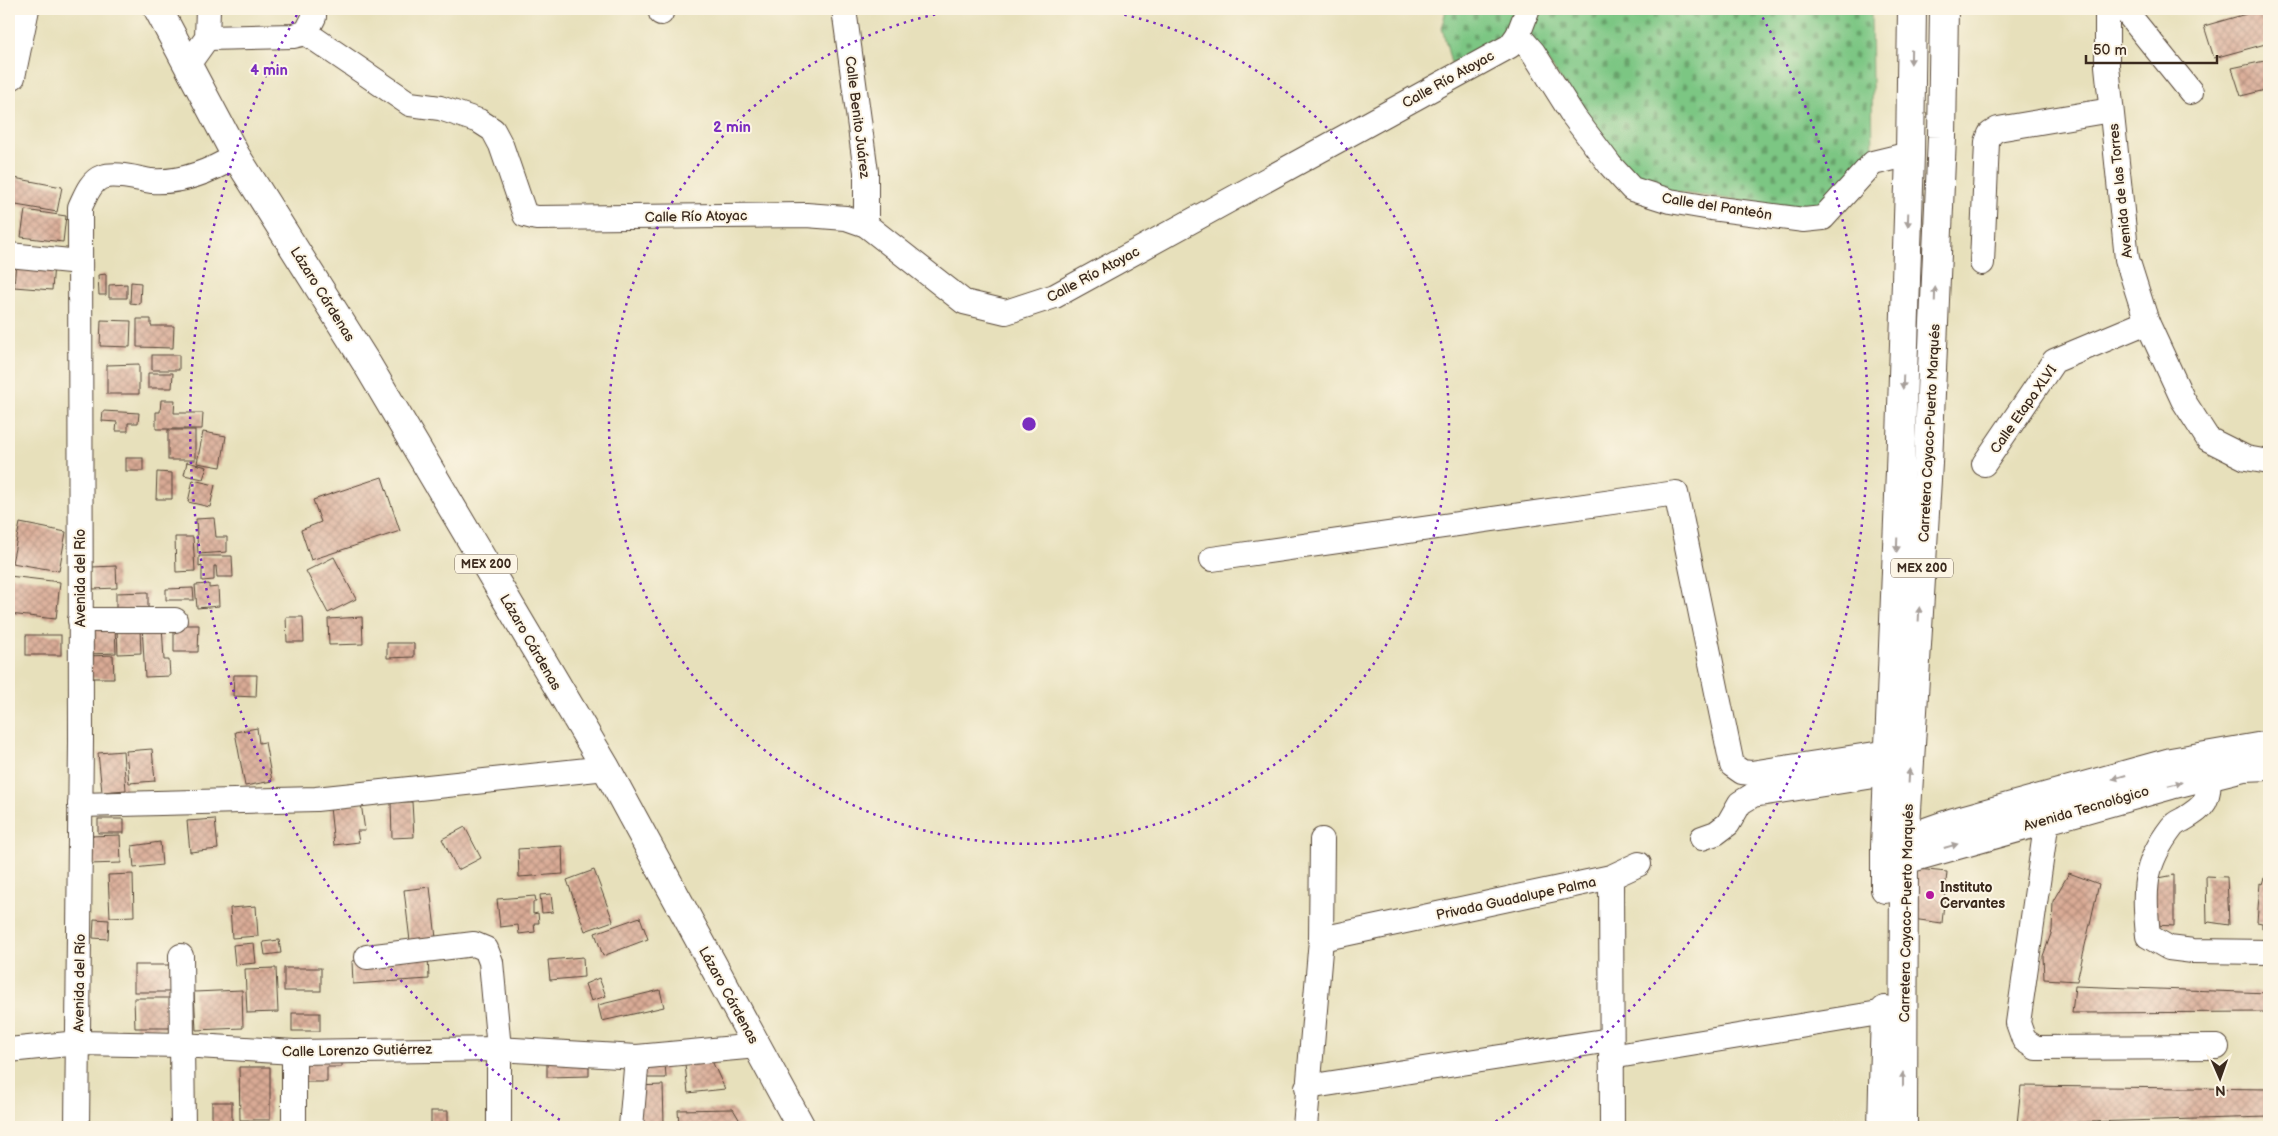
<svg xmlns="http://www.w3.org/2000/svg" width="2278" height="1136" font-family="'Balsamiq Sans',sans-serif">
<defs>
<pattern id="cemetery-stones" width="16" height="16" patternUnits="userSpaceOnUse" patternTransform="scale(1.25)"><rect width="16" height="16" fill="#7cc683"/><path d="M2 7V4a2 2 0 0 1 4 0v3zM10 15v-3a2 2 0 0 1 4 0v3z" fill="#67a16b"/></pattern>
<pattern id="building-cross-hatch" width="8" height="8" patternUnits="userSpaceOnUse" patternTransform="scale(1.25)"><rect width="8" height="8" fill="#d9aa95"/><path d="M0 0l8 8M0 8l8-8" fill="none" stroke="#b18b79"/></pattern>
</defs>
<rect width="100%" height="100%" fill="#fcf5e5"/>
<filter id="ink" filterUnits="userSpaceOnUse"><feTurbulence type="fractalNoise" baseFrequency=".02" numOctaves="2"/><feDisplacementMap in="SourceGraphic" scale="10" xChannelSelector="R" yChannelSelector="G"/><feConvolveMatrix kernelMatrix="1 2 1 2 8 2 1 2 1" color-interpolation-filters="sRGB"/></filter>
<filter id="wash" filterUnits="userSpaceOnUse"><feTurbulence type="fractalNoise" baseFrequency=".0096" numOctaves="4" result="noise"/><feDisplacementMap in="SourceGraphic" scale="20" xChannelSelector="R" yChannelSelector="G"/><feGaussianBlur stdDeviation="1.12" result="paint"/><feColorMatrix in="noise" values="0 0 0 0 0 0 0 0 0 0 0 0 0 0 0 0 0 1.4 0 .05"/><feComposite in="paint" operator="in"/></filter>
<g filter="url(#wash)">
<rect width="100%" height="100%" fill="#e7e0bb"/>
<!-- cemetery -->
<polygon fill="url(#cemetery-stones)" stroke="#5c7850" points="1446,9 1871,9 1873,157 1814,210 1636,187 1526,30 1451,63 1442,28"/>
<g id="blocks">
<!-- building -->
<g fill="url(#building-cross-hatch)">
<polygon points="2245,9 2269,9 2269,43 2214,58 2204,26 2246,14"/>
<polygon points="2269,60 2269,89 2241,96 2232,68"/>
<polygon points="14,178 62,187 57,212 10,204"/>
<polygon points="25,210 66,216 63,242 21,237"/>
<polygon points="9,213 14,213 12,240 9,240"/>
<polygon points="16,261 54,264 52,290 14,287"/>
<polygon points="106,274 106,295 99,295 98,275"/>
<polygon points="131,282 141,283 140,304 130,303"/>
<polygon points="127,284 127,298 109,298 109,285"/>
<polygon points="137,319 151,319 151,326 174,326 173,348 137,347"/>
<polygon points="101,320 131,321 130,347 100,346"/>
<rect x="152" y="355" width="27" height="15"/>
<polygon points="139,364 139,394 107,394 107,365"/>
<polygon points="148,373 173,373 172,388 148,388"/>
<polygon points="161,400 175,400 174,413 203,413 202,429 156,429 156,412 160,412"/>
<polygon points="103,411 139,413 138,423 128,423 128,431 116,431 117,422 102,421"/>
<rect x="168" y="430" width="27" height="30"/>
<polygon points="203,432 226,436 221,467 197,463"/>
<rect x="126" y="458" width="17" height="13"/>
<polygon points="187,462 207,467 203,479 184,475"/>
<polygon points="157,472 172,473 172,499 156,499"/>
<polygon points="382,477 400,531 311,560 301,530 321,522 313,500"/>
<polygon points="193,480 215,485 210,507 188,502"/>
<polygon points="214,518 216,537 227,537 227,552 198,554 196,519"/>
<polygon points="20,523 66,532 59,571 12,563"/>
<polygon points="175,537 193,537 195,571 176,572"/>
<polygon points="199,556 232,556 233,577 217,577 216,566 214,566 214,580 202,581 202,566 199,567"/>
<polygon points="334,557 356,599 328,613 306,571"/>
<polygon points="116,566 117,588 93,589 92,567"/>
<polygon points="9,576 60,582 56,619 9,614"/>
<polygon points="209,584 209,588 218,587 219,606 197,608 195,585"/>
<polygon points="193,588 194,600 166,600 166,589"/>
<polygon points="148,592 148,616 116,616 116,593"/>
<polygon points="286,617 303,617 304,642 287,642"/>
<polygon points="362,617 363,644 329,645 328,619"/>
<polygon points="162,625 164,660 169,660 170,676 145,677 142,626"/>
<polygon points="174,625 199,625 198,652 174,652"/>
<polygon points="115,627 116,653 87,654 86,628"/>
<polygon points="140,629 141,653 118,654 117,630"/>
<rect x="26" y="635" width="35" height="20"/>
<polygon points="387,643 414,643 414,657 387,658"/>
<polygon points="113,655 114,678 88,678 87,656"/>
<polygon points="234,675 257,675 256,697 233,696"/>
<polygon points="257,728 259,743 265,742 272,781 245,786 235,732"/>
<polygon points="152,749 155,781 129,783 126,751"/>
<polygon points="123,751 126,790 102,792 98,753"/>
<polygon points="391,802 412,802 414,837 392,838"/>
<polygon points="361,803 365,831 357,831 359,842 334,845 330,807"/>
<rect x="98" y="819" width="26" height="14"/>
<polygon points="215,819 218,849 190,852 187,821"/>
<polygon points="465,827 481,858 458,870 442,839"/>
<polygon points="120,835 121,863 89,864 89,836"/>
<polygon points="160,842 162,865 134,868 132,846"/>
<polygon points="562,846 563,874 519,877 518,849"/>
<polygon points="1917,869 1947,872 1942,923 1912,919"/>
<polygon points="594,870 613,921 585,931 567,880"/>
<polygon points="2069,873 2099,884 2077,981 2044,979 2043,956 2052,931 2053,901"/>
<polygon points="133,874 134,916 110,917 108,875"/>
<polygon points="2174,875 2174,926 2154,925 2149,880"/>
<polygon points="2206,876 2227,877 2229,925 2209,922 2207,924"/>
<polygon points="2269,877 2269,928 2262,928 2262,923 2257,922 2260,883 2262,884 2264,878"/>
<polygon points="430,887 436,938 410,941 404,890"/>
<polygon points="551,894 553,912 542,913 540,895"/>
<polygon points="535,896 536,902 533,902 533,914 538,913 539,923 534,923 535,932 519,934 518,925 500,927 497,899"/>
<polygon points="256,906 258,936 232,938 230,908"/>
<polygon points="640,917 648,939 603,956 595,933"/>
<polygon points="94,919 109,920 108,939 93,938"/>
<polygon points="279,940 281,953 265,955 263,942"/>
<polygon points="254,943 256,963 235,965 233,945"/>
<polygon points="428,956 429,979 353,984 352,961"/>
<polygon points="583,957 584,977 550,980 548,960"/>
<rect x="134" y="965" width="37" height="27"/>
<polygon points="276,968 278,1012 247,1013 245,969"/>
<rect x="284" y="968" width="37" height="23"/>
<polygon points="599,978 606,996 591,1001 585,984"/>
<polygon points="2075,986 2269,993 2269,1012 2072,1013"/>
<polygon points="242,990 243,1028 196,1030 194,992"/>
<polygon points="660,990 664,1007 602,1021 598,1005"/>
<polygon points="134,998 171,998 171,1028 135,1028"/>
<rect x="292" y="1013" width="28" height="18"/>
<polygon points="304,1056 342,1056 342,1067 327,1067 327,1082 304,1082"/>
<polygon points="637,1060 665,1060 666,1078 638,1078"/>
<polygon points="547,1061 589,1061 589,1076 547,1077"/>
<polygon points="712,1061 725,1089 688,1093 685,1064"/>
<polygon points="239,1067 270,1067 270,1120 240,1120"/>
<polygon points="663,1085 664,1123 637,1124 636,1086"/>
<polygon points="2021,1086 2269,1089 2269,1117 2017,1124"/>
<rect x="212" y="1102" width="20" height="25"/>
<polygon points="733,1109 743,1126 679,1127 678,1110"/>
<rect x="431" y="1111" width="17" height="14"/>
</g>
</g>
</g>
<g filter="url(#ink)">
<use href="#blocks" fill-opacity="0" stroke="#554536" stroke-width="1"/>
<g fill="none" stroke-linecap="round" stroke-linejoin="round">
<defs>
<g id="minor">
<polyline points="660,9 661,13"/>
<polyline points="844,9 866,172 866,225"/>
<polyline points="2110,9 2107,13 2107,66 2127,259 2147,322 2183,400 2208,439 2246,458 2269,462"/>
<polyline points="2124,9 2191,92"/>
<polyline points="306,33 314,17 314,9"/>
<polyline points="1518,35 1533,52 1574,117 1610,165 1632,189 1670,201 1711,208 1804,220 1823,218 1873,163 1910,154"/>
<polyline points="207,38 293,36 306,33 410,104 440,108 479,121 493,130 501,145 525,215 536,218 806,215 846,218 866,225 964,302 1006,312 1055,296 1510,46 1518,35 1528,9"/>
<polyline points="187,66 207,38 208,9"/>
<polyline points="13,77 27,9"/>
<polyline points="9,255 80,262"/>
<polyline points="1982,263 1987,142 1990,134 1998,129 2111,110"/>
<polyline points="1984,464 2054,361 2147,322"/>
<polyline points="1212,559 1676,493 1732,765 1742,772 1751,773 1888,752"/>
<polyline points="80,620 175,620"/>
<path d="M2209 776C2208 801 2207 805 2184 819 2180 821 2175 823 2172 827 2142 866 2144 890 2148 936L2169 948 2193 951 2269 952"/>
<polyline points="80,805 316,799 606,768"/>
<polyline points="2047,819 2018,1023 2024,1040 2036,1048 2217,1047"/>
<polyline points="1702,838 1716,833 1728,824 1740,803 1753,795 1887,774"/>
<polyline points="1611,877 1612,1127"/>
<polyline points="1321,939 1611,877 1639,864"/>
<polyline points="181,956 183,1127"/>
<polyline points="367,957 474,944 486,949 491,962 499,1049 499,1127"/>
<polyline points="9,1050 78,1043 182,1045 294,1052 499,1049 637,1057 757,1046"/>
<polyline points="294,1052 294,1127"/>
<polyline points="1611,1057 1885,1012"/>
<polyline points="1307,1087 1610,1040"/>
<path d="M77 1127 81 740 80 207C85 197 90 181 102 177 117 172 137 179 152 181 182 183 211 171 236 156"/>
<polyline points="631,1127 637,1057"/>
<polyline points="1305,1127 1321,939 1322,840"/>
</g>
<g id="major">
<polyline points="158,9 236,156 367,364 606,768 801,1127"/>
<polyline points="1889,845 1954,822 2171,762 2269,745"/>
<polyline points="1892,861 1904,860 2171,785 2244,767 2269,766"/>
<polyline points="1885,889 1885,846 1900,471 1910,154 1912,9"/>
<polyline points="1882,1127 1885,1010"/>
<polyline points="1903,1127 1904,860 1928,463 1942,137 1944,9"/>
</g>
</defs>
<!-- minor casing -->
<use href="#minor" stroke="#554536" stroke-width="26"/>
<!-- major casing -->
<use href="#major" stroke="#554536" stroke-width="30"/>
<!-- minor -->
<use href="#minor" stroke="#fff" stroke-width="24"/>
<!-- major -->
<use href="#major" stroke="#fff" stroke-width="28"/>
</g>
<!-- one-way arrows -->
<defs><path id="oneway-solid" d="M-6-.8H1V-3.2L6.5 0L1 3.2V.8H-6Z" transform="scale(1.25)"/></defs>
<g fill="#a79f9a">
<use href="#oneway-solid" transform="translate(1911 57) rotate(91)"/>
<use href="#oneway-solid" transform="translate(1908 220) rotate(92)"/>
<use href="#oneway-solid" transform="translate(1935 294) rotate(-88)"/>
<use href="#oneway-solid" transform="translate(1903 382) rotate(92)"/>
<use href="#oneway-solid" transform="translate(1897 545) rotate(92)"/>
<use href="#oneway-solid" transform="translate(1919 614) rotate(-87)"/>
<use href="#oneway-solid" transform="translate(1909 776) rotate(-87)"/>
<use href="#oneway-solid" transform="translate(2119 777) rotate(164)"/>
<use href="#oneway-solid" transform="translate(2175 784) rotate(-14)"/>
<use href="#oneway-solid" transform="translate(1951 846) rotate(-16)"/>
<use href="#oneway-solid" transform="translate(1903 1079) rotate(-90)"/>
</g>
</g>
<!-- distance rings -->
<g fill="none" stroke="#7b2cbf" stroke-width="2.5" stroke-dasharray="2.5 5">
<path d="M1095 9A420 420 0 1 1 963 9"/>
<path d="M566 1124A839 839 0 0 1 299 11M1759 11A839 839 0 0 1 1492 1124"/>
</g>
<!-- markers -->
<circle fill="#b5179e" stroke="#fcf5e5" stroke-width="2" cx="1930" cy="895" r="5"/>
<g text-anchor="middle" stroke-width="4" stroke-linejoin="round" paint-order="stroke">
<!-- shield labels -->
<g fill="#fcf5e5" stroke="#75675a" stroke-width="1">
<rect x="455" y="554.5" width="62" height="19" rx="4"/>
<rect x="1891" y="558.5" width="62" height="19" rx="4"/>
</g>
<g font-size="12" font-weight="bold" fill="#3b2a1e">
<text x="486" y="568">MEX 200</text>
<text x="1922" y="572">MEX 200</text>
</g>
<!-- street labels -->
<g font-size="14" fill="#3b2a1e" stroke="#fcf5e5">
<text transform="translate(1448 79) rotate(-29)" y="5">Calle Río Atoyac</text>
<text transform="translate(858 117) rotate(83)" y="5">Calle Benito Juárez</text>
<text transform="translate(2120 191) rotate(-96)" y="5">Avenida de las Torres</text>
<text transform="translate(1717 206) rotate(9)" y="5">Calle del Panteón</text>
<text transform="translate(696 216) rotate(-1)" y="5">Calle Río Atoyac</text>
<text transform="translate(1093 274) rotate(-28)" y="5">Calle Río Atoyac</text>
<text transform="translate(323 294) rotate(58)" y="5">Lázaro Cárdenas</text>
<text transform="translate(2023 409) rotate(-55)" y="5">Calle Etapa XLVI</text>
<text transform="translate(1929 433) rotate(-87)" y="5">Carretera Cayaco-Puerto Marqués</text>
<text transform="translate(80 578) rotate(-90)" y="5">Avenida del Río</text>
<text transform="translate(531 642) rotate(60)" y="5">Lázaro Cárdenas</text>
<text transform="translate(2086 808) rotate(-16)" y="5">Avenida Tecnológico</text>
<text transform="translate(1516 898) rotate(-12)" y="5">Privada Guadalupe Palma</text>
<text transform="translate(1906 913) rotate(-89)" y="5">Carretera Cayaco-Puerto Marqués</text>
<text transform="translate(79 983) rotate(-89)" y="5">Avenida del Río</text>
<text transform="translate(729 995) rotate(61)" y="5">Lázaro Cárdenas</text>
<text transform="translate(357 1050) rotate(-1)" y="5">Calle Lorenzo Gutiérrez</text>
</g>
<!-- poi labels -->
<g font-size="14" font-weight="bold" fill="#3b2a1e" stroke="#fcf5e5" text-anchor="start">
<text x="1940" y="892">Instituto<tspan x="1940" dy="16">Cervantes</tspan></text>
</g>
</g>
<circle cx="1029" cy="424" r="8" fill="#7b2cbf" stroke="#fcf5e5" stroke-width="2.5"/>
<g font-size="15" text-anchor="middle" font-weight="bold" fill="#7b2cbf" stroke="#fcf5e5" stroke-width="4" stroke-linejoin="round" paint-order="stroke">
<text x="269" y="75">4 min</text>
<text x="732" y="132">2 min</text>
</g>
<!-- margin -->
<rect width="2278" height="1136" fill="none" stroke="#fcf5e5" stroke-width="30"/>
<!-- north arrow -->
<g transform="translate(2220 1078) rotate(178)" stroke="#fcf5e5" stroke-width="4" paint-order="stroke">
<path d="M0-4L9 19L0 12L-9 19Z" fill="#3b2a1e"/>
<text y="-8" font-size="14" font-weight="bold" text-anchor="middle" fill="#3b2a1e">N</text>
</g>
<!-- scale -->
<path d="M2086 55v8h131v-8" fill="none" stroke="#3b2a1e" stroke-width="2.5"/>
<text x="2093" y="55" font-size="15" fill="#3b2a1e" stroke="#fcf5e5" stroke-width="4" paint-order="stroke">50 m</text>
</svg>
